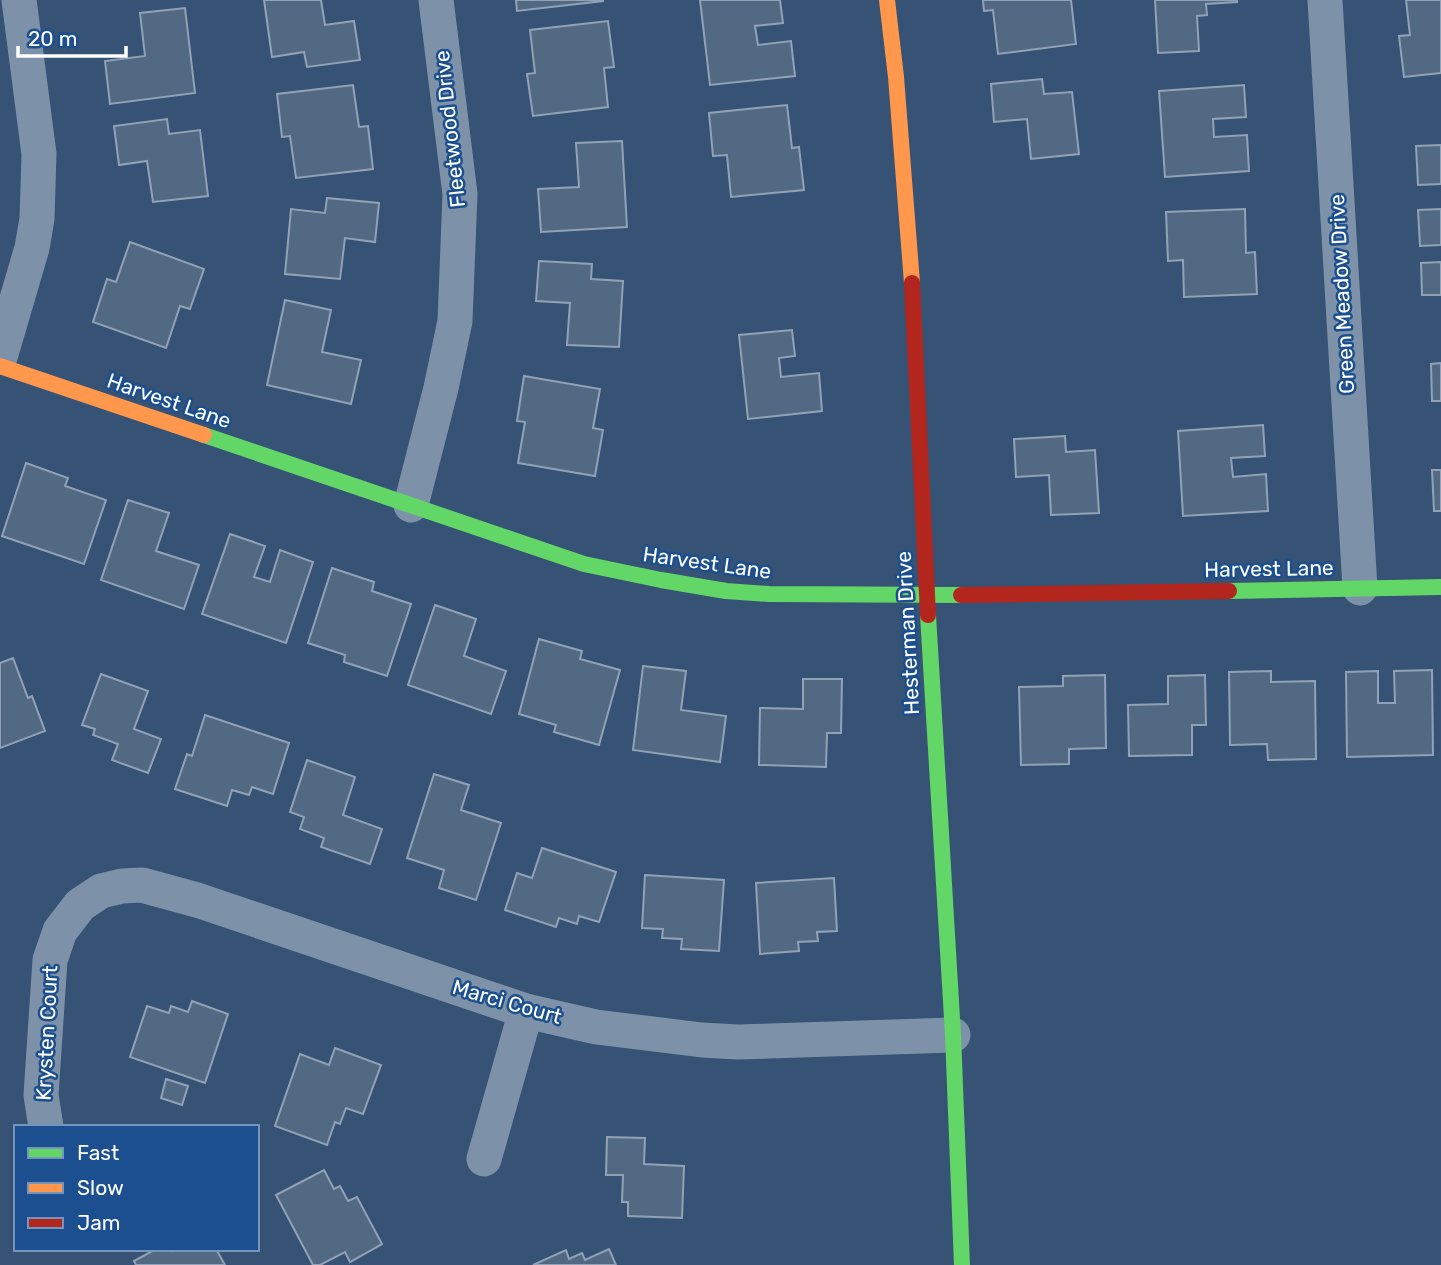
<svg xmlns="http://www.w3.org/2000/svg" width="1441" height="1265" font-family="Rubik,sans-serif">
<rect width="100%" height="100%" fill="#365274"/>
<!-- building -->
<g fill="#526984" stroke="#92a2b6" stroke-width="2">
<polygon points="264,0 321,0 325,25 354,21 360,60 307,67 304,52 272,57"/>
<polygon points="516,0 603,0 603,1 517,11"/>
<polygon points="700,0 780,0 783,23 755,26 758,45 791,41 795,76 710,85"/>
<polygon points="983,0 1071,0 1076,44 998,54 993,10 984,11"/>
<polygon points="1155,0 1237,0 1237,2 1206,4 1207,15 1197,16 1199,51 1158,53"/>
<polygon points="1406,0 1441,0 1441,73 1404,77 1399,36 1410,35"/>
<polygon points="185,8 195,93 110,104 105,61 145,56 140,13"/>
<polygon points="608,21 614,67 604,68 608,107 533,116 527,74 535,73 530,30"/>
<polygon points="1042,79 1044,94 1072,92 1079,154 1031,159 1027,119 994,122 991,84"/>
<polygon points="353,85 359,127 368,126 373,169 296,178 290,136 282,137 277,94"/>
<polygon points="1244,85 1246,117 1213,119 1214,137 1247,135 1249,171 1165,177 1159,91"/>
<polygon points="787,105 792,148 799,147 804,190 731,197 727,155 713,156 709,113"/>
<polygon points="167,119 169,134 200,130 208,196 153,202 147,161 119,165 114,126"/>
<polygon points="622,141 627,227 541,232 538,189 579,187 576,143"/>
<polygon points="1441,145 1441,184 1418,185 1416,146"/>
<polygon points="327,198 379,203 375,242 345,238 340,279 285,274 291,209 325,213"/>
<polygon points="1245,209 1246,253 1255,252 1257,294 1184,297 1183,260 1168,261 1166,212"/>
<polygon points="1441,209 1441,245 1420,246 1418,210"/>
<polygon points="130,242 204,269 190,309 180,306 166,348 93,322 107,279 116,282"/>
<polygon points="539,261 592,264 591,279 623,281 619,347 567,345 570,303 536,301"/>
<polygon points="1441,262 1441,295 1422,295 1421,263"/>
<polygon points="285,300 331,310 322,352 361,360 351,404 267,385"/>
<polygon points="792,330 795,356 779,358 781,377 819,373 822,411 748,419 739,335"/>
<polygon points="1441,363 1441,401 1432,401 1431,364"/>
<polygon points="524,376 600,389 593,428 603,430 595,476 518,463 525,422 517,421"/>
<polygon points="1263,425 1265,456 1231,458 1233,477 1266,474 1268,511 1183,516 1178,431"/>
<polygon points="1065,436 1066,452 1095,450 1099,513 1051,515 1049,475 1016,477 1014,439"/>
<polygon points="26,463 68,478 65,486 106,500 84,564 2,536"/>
<polygon points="1432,470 1441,470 1441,511 1434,511"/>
<polygon points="128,500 169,513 156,551 199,565 184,609 101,580"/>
<polygon points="230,534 265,546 254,577 270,582 280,550 313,562 286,643 202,614"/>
<polygon points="332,568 374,582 372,591 411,604 387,676 344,662 345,655 308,643"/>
<polygon points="435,605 476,619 464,656 506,671 491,714 408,685"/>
<polygon points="539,639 582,651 580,659 620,670 599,745 554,732 556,725 519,714"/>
<polygon points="13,658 28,698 32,696 45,731 0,748 0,663"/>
<polygon points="643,666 686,671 681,710 726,716 720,762 633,750"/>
<polygon points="1432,670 1433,755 1347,757 1346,672 1378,671 1378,703 1395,703 1394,671"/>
<polygon points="1271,671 1271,682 1315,681 1316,759 1268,760 1267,744 1230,745 1229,672"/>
<polygon points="101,674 148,691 134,729 161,739 148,773 112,760 118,744 93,735 95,729 82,725"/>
<polygon points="1105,675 1106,748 1069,749 1069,764 1021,765 1019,687 1063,686 1063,676"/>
<polygon points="1205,675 1206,725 1192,725 1192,755 1129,756 1128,705 1168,704 1168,676"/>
<polygon points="803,679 842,679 841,733 827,733 826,767 759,765 760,708 803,709"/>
<polygon points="205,715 289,743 273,794 252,787 249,795 232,790 227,806 175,789 187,754 192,756"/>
<polygon points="307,760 355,777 343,815 382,829 370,864 321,847 324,838 300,829 304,817 290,812"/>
<polygon points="434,774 469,785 461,810 501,823 476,900 439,888 444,870 407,858"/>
<polygon points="542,848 616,872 599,922 579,916 577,924 559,918 556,927 505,910 517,873 532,878"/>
<polygon points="645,875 724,880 719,951 681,949 682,939 662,938 663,929 642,928"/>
<polygon points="834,878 837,931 817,932 818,941 798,942 799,951 760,954 756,883"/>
<polygon points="192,1001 228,1014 205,1083 130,1057 147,1006 169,1013 171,1006 188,1012"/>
<polygon points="335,1048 381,1065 363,1114 346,1108 340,1124 335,1122 327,1145 275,1126 300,1054 329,1065"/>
<polygon points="166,1079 188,1086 182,1105 161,1098"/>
<polygon points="607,1137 645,1138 644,1164 684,1166 682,1218 628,1216 628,1202 622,1202 623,1175 606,1175"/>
<polygon points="324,1170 334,1189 340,1186 348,1201 357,1197 382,1244 350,1262 345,1252 320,1265 313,1265 276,1195"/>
<polygon points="156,1249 172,1249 172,1251 176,1249 216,1249 225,1265 136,1265 134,1261"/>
<polygon points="609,1249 616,1265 533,1265 566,1250 569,1259 582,1253 585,1260"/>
</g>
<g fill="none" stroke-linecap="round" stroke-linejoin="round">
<!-- street -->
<g stroke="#7d92a8" stroke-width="35">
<polyline points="1325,0 1360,588"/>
<polyline points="0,357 32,248 37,219 39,154 19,0"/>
<polyline points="411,505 441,388 455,321 460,194 436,0"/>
<polyline points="46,1127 41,1095 50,960 60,931 80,905 101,891 122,886 142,885 197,900 526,1011 596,1027 702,1040 738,1042 953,1035"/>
<polyline points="484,1159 526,1011"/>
</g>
<!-- fast -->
<g stroke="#63d668" stroke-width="16">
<polyline points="204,435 584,564 661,580 726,591 769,594 961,595"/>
<polyline points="1229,591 1441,587"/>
<polyline points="928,615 953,1035 962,1265"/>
</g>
<!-- slow -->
<g stroke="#ff974d" stroke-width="16">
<polyline points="887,0 896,77 912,283"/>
<polyline points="0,366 204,435"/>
</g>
<!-- jam -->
<g stroke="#b3261e" stroke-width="16">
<polyline points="912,283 928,615"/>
<polyline points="961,595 1229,591"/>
</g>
</g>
<g text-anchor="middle" stroke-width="5" stroke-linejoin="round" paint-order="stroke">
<!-- street labels -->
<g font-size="21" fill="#fff" stroke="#1b4f8f">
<text transform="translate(450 129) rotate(-96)" y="7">Fleetwood Drive</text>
<text transform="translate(1342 294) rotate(-93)" y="7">Green Meadow Drive</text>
<text transform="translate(169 401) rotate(19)" y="7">Harvest Lane</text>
<text transform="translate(707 563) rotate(8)" y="7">Harvest Lane</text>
<text transform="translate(1269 569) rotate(-1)" y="7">Harvest Lane</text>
<text transform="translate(908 633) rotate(-93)" y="7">Hesterman Drive</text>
<text transform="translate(507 1002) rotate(16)" y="7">Marci Court</text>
<text transform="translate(47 1033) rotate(-87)" y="7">Krysten Court</text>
</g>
</g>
<!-- legend -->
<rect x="14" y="1125" width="245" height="126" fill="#1b4f8f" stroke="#7695bc" stroke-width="2"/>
<rect x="28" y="1148" width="35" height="10" fill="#63d668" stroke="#7695bc" stroke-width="2"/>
<text x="77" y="1160" font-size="21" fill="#ffffff">Fast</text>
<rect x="28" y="1183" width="35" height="10" fill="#ff974d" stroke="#7695bc" stroke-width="2"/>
<text x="77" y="1195" font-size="21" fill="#ffffff">Slow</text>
<rect x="28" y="1218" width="35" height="10" fill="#b3261e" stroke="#7695bc" stroke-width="2"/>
<text x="77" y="1230" font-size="21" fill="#ffffff">Jam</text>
<!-- scale -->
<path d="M18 46v10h108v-10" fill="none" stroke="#ffffff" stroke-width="3.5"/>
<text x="28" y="46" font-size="21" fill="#ffffff" stroke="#1b4f8f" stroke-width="5" paint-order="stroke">20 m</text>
</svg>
